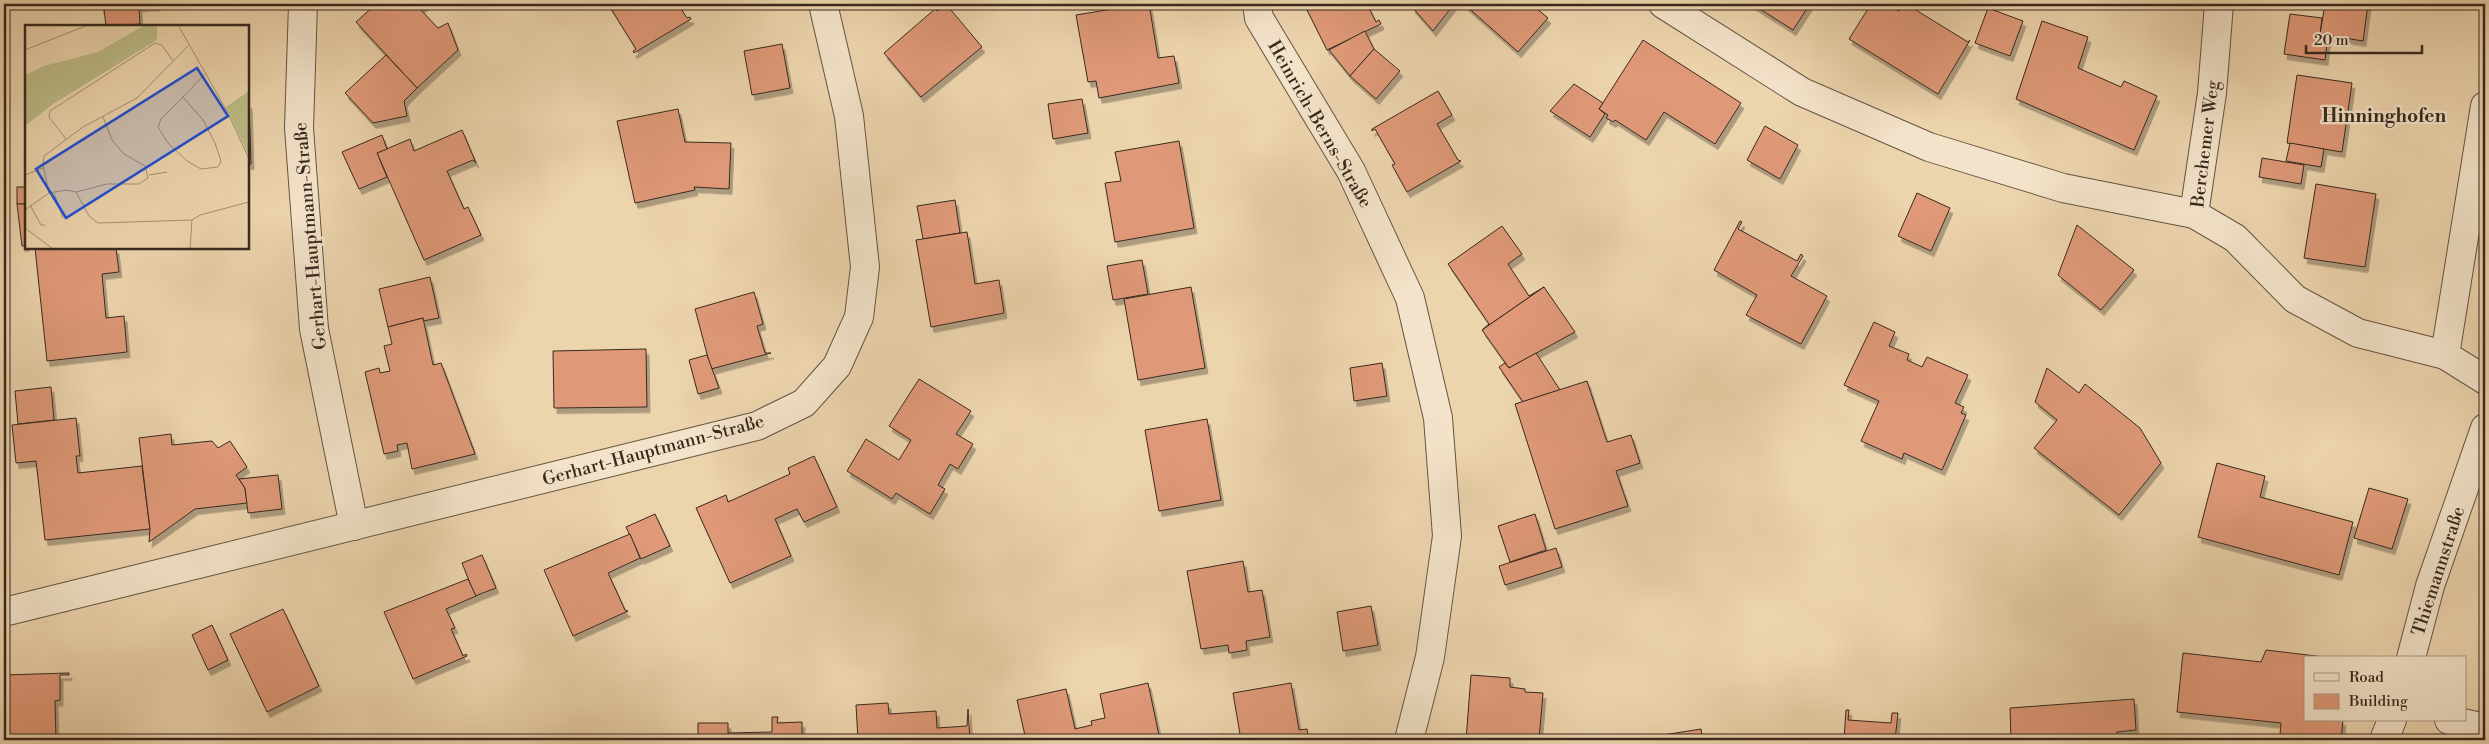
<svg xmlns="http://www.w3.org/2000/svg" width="2489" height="744" font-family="'Libre Bodoni',serif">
<defs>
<filter id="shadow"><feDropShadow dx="3" dy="5.5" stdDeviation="0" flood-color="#0004"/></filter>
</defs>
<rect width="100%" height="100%" fill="#ecd4ad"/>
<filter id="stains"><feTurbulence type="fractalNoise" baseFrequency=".004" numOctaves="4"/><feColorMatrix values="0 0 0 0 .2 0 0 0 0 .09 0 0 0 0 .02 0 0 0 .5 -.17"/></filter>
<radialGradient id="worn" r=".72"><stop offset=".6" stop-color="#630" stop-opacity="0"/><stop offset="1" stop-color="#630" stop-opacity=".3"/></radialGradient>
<!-- building -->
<g fill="#df9978" stroke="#38291e" filter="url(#shadow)">
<polygon points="100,4 157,4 157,5 101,9"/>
<polygon points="376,4 426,4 420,9 438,28 448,23 458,50 417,88 356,22"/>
<polygon points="608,4 678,4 687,18 690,17 691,19 634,53 633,51 636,49"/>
<polygon points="946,4 982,47 921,97 884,53 935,9 937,11"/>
<polygon points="1143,4 1149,4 1158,58 1174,56 1179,83 1099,98 1096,81 1088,82 1076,15"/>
<polygon points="1304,4 1367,4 1376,22 1379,20 1381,24 1327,50"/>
<polygon points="1414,4 1454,4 1433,31 1412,7"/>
<polygon points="1464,4 1531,4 1548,18 1518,52"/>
<polygon points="1752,4 1810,4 1793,30"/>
<polygon points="1871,4 1887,4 1899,11 1903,4 1906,4 1968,42 1970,40 1938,94 1849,39"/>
<polygon points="2325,4 2368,4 2363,41 2320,34"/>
<polygon points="139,7 140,24 106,26 104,9"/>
<polygon points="1988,8 2023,21 2010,56 1975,43"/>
<polygon points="2290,14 2322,18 2320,34 2328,36 2325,60 2284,54"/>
<polygon points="2042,21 2088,37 2078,68 2121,87 2124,81 2157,96 2134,150 2016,99"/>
<polygon points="1365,31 1374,49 1350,76 1329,50"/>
<polygon points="1643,40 1741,103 1715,144 1664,112 1646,140 1615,120 1613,122 1606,118 1608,115 1599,109"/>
<polygon points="782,44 790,88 752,95 744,51"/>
<polygon points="1374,49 1400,71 1376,99 1350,76"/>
<polygon points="386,55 417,88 404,101 407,116 373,123 345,93"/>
<polygon points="2297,75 2352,83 2342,152 2287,143"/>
<polygon points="1574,84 1603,103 1599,109 1605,114 1590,137 1550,111"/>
<polygon points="1438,91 1452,115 1437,124 1458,160 1461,161 1407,192 1392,165 1395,164 1375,129 1372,131 1372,129"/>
<polygon points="1082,99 1088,133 1053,139 1048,104"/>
<polygon points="248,103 249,103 251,164 248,164"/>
<polygon points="678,109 685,142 731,143 729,189 694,187 695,190 635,203 617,121"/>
<polygon points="1765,126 1798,145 1780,179 1747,160"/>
<polygon points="462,130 476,163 473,160 447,171 464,209 468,207 481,235 424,260 377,153 410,139 414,151"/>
<polygon points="382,135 387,149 377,153 387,177 359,189 342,152"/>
<polygon points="1179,141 1194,228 1115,242 1105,183 1121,181 1115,152"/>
<polygon points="2290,143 2324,149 2321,167 2286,161"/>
<polygon points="2262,158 2304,165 2301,184 2259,177"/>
<polygon points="2316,184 2376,194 2365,267 2304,258"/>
<rect x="17" y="187" width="9" height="17"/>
<polygon points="1917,193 1950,208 1931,251 1898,236"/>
<polygon points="955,200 960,233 923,239 917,206"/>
<polygon points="17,204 26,204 26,246 22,246"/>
<polygon points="1740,221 1742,222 1738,229 1797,261 1801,254 1803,256 1791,276 1827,296 1801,344 1746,315 1757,295 1714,270"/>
<polygon points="2077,225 2134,270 2101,310 2058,275"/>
<polygon points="1502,226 1522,254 1508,264 1529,296 1544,287 1482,330 1489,324 1448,264"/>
<polygon points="967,232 975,284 999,280 1004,313 931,327 916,240"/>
<polygon points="35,248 116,248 119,272 102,274 106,318 124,316 127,352 47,361"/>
<polygon points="1142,260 1148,294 1113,300 1107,266"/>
<polygon points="430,277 439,318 423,321 423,318 388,327 379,289"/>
<polygon points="1191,287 1205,368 1138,380 1124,299"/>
<polygon points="1544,287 1575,332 1509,368 1482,330"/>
<polygon points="754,292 763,324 757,326 765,353 771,353 711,369 695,309"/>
<polygon points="423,318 433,365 441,363 475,454 412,469 407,443 397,445 398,451 384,454 365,372 379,368 380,373 390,371 384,346 392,344 388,327"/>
<polygon points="1874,322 1895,332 1889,346 1909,354 1907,360 1922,367 1927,357 1968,375 1955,403 1964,407 1961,413 1966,415 1942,470 1904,453 1902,459 1861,441 1879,401 1844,385"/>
<polygon points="646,349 647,407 554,408 553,351"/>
<polygon points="1536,353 1560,390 1523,402 1499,367 1505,363 1509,368"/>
<polygon points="707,355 719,388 698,394 689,360"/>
<polygon points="1382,363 1387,396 1354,401 1350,368"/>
<polygon points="2047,368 2079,393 2085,384 2140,428 2161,463 2119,515 2034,448 2057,420 2035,402"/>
<polygon points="919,379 971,411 956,434 973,444 958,469 950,464 938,485 945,489 930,514 896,493 892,499 847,471 866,439 899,460 911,440 889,426"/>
<polygon points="1587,381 1607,442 1631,435 1640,463 1616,471 1628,506 1555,529 1515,404"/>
<polygon points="51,387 54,420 18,424 15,391"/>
<polygon points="76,418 80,456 76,456 78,473 142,466 150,529 45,540 36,461 16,463 12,425"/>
<polygon points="1207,419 1221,500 1159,511 1145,430"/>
<polygon points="171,434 172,445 212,441 218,448 230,441 247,467 236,475 245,488 247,503 195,509 149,542 150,529 139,438"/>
<polygon points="814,456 837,507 804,522 797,509 775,519 791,556 730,583 696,508 726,495 728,502 790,474 788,468"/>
<polygon points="2217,463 2265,476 2260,497 2353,522 2339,575 2198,537"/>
<polygon points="278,475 282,509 248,513 245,488 239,479"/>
<polygon points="2369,488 2408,499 2392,549 2354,538"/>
<polygon points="655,514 670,546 641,559 626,527"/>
<polygon points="1535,514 1546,550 1510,562 1498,526"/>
<polygon points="630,534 640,558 608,573 625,610 628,611 573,636 544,570"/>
<polygon points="1556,548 1562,567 1505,585 1499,566"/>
<polygon points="482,555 496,588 475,596 462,563"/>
<polygon points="1243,561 1248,592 1262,590 1270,637 1246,641 1247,650 1229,653 1228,645 1201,649 1187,571"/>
<polygon points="468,579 476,596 446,609 455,628 451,629 463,656 466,654 467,656 413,679 384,612"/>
<polygon points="1371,606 1378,645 1343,651 1337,612"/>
<polygon points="283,609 319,686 267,712 230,634"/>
<polygon points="212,625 228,660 208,670 192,635"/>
<polygon points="2266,650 2333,658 2305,658 2305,720 2343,720 2341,740 2280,735 2281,723 2177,712 2183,653 2261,662"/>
<polygon points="69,673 69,675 60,675 60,700 55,701 56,740 4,740 4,675"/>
<polygon points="1471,675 1510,678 1510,687 1525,689 1525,692 1543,693 1539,740 1466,740"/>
<polygon points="1148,683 1160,740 1026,740 1017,700 1066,689 1075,729 1092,725 1091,721 1105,718 1100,694"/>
<polygon points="1291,683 1299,730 1307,729 1309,740 1241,740 1233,693"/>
<polygon points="2134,699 2136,730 2117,732 2118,740 2011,740 2010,708"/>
<polygon points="888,703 889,714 936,711 937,728 967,726 968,709 970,740 858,740 856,705"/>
<polygon points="1846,710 1849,710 1848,720 1891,723 1892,713 1898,713 1895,740 1844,740"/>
<polygon points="772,717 778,717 777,723 802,722 802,740 698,740 698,723 728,723 728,733 772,732"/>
<polygon points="1701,729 1703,740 1664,740 1663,735"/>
<polygon points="1223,734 1224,740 1186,740"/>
</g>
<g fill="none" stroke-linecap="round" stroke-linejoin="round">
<defs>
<g id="street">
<polyline points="303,4 299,128 314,329 354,526"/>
<polyline points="1257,4 1259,18 1351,171 1410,298 1438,418 1447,536 1430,657 1409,740"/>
<polyline points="1663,4 1802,92 1929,147 2063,188 2194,214"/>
<polyline points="2219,4 2212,93 2194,214 2235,238 2295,299 2358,333 2445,355 2485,380"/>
<polyline points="2445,355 2485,106"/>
<polyline points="4,612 757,426 804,403 837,366 859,317 865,267 849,116 823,4"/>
<polyline points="2411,658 2430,586 2485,428"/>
<polyline points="2449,720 2485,728"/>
<polyline points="2384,740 2392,720"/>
</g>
</defs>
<!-- street casing -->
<use href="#street" stroke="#655442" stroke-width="30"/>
<!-- street -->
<use href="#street" stroke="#f3e3ca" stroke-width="28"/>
</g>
<g text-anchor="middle" stroke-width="4.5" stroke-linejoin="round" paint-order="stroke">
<!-- street labels -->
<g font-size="18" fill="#38291e" stroke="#f3e3ca">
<text transform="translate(1320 124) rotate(60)" y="6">Heinrich-Berns-Straße</text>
<text transform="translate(2205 144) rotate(-83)" y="6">Berchemer Weg</text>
<text transform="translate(310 236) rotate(-95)" y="6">Gerhart-Hauptmann-Straße</text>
<text transform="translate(653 450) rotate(-15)" y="6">Gerhart-Hauptmann-Straße</text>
<text transform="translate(2438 571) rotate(-72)" y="6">Thiemannstraße</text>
</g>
<!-- neighbourhood labels -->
<g font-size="19" font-weight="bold" fill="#38291e" stroke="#f3e3ca">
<text x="2384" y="122">Hinninghofen</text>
</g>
</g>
<!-- overview -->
<g transform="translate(25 25)">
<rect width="224" height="224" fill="#ecd4ad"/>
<path d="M120 0H132V15L28 79 0 101V50L19 41 73 27ZM224 66V131L201 82Z" fill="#bcbb86"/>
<path fill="none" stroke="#a49074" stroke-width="1" d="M153 0 202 86 224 134M0 25 63 0M158 72 178 95 190 118 196 136 193 142 176 144 162 136 143 118 133 102 136 94 158 72 181 48M41 114 24 92 25 86 130 18 137 20 148 36M0 150 18 143M124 150 142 147M51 167 82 159H114L123 153 120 141 99 129 87 115 78 92M24 168 18 140 19 131 58 102 112 73 163 21M29 168 38 193M5 180 16 200H20M0 185 24 168 41 165 51 167 64 191 73 198 167 195M167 195 175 190 224 177M0 203 28 224M165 224 167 195"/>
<path fill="#1d4ed8" fill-opacity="0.15" stroke="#1d4ed8" stroke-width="2.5" d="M172 43 203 91 41 193 11 144Z"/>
<rect width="224" height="224" fill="none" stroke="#38291e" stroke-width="2.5"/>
</g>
<!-- margin -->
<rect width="2489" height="744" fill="none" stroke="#ecd4ad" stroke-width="20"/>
<rect x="5" y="5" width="2479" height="734" fill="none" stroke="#38291e" stroke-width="2.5"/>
<rect x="10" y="10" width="2469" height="724" fill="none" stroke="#38291e"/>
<!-- legend -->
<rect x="2304" y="656" width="162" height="65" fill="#f3e3ca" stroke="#a89985"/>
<rect x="2314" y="673" width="25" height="8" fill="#f3e3ca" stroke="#a89985"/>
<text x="2349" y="682" font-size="15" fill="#38291e">Road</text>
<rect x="2314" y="694" width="25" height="15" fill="#df9978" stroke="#a89985"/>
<text x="2349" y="706" font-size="15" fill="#38291e">Building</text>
<!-- scale -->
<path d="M2306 45v8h116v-8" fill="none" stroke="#38291e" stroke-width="2.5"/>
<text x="2314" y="45" font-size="15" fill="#38291e" stroke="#f3e3ca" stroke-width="4" paint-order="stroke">20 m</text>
<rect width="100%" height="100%" filter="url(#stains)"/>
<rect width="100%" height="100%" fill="url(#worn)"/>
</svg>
